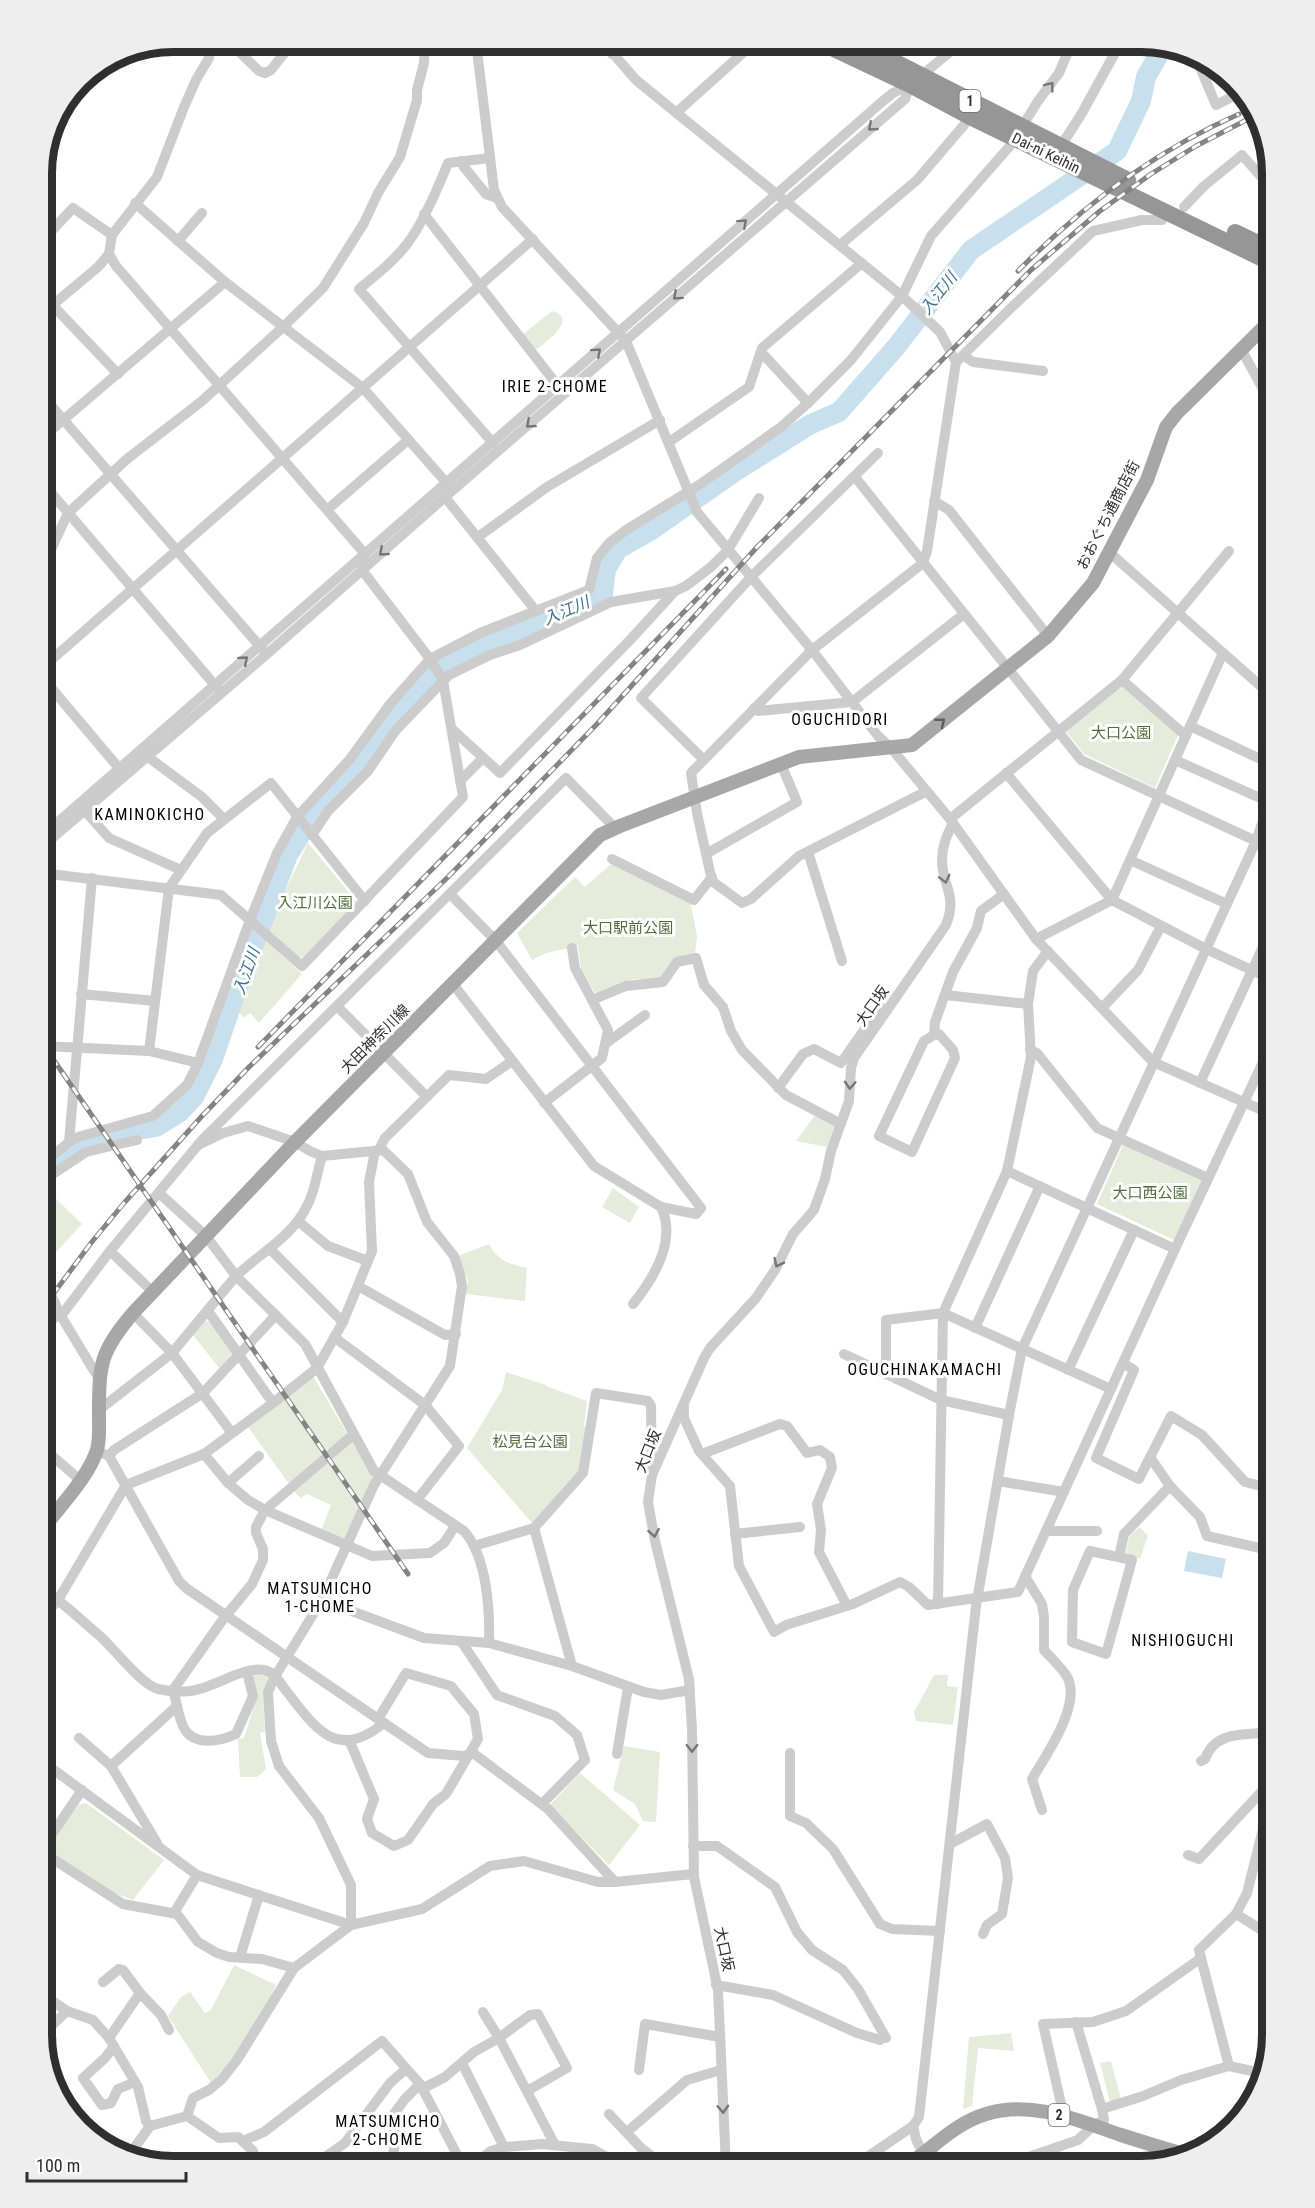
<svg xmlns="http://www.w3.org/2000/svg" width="1315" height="2208" font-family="'Roboto Condensed','Noto Sans JP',sans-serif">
<rect width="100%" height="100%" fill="#fff"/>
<!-- green -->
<g fill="#e5ecdc">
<path d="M552 311C580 318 545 343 536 350L522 335Z"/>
<polygon points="1122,687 1178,735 1155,788 1084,754 1066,731"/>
<polygon points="308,843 357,902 304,958 298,957 267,929"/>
<polygon points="612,863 690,900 697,936 695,954 661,980 633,979 597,996 581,969 578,946 546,953 532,960 517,933 575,877 585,887"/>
<polygon points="262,937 302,974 259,1023 250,1013 244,1018 234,1007"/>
<polygon points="816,1114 832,1123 834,1127 827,1147 796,1141"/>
<polygon points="1123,1145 1203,1181 1174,1240 1097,1204"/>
<polygon points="45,1188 82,1224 49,1260 42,1255"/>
<polygon points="613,1188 639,1207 630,1223 602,1207"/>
<path d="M489 1244C498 1261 509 1264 527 1268L525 1301 465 1294 468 1281 458 1256Z"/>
<polygon points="205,1321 211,1322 233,1352 220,1369 193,1335"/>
<polygon points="506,1372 546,1385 546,1386 587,1401 584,1426 587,1428 579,1472 532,1523 467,1448 502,1390"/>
<polygon points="313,1376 374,1479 344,1540 321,1531 331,1505 307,1494 301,1498 297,1495 248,1427"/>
<polygon points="1139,1527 1148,1535 1140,1559 1128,1556 1126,1552 1129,1537"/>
<polygon points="254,1674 267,1676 268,1680 263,1692 265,1732 260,1733 266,1769 257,1777 240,1777 238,1739 244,1738 256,1699 251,1679"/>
<polygon points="934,1675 948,1675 947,1686 958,1687 953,1725 916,1721 914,1712"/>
<polygon points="624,1746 660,1752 656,1822 643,1821 635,1804 613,1790"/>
<polygon points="580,1773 640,1825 609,1865 550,1805"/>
<polygon points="86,1803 164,1860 133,1900 112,1892 50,1853 49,1846 78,1805"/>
<polygon points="234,1965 276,1985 262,2015 241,2050 211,2083 168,2016 181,1997 190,1992 205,2013 211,2010"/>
<polygon points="1011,2033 1014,2051 978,2048 972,2106 963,2109 969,2037"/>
<polygon points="1111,2061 1121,2099 1110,2102 1100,2063"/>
</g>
<!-- water -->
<polygon fill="#c8dfed" points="1188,1551 1226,1559 1222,1578 1184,1571"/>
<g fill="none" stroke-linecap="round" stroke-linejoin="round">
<!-- river -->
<polyline stroke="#c8dfed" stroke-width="20" points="42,1172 85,1144 131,1131 156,1127 179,1113 194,1097 213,1059 235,995 288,855 317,809 364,761 390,723 435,673 483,645 603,594 606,569 618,549 650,531 736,471 811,424 839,412 896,347 971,250 1117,151 1141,101 1146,77 1163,47"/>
<!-- minor -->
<g stroke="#ccc" stroke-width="10">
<polyline points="229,42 259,71 265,73 271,70 293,42"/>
<polyline points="476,42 494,190 502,207 626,341 697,512 812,650 878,736 891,748 950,819 1036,939 1153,1062 1273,1115"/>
<polyline points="603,42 636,80 902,296 940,332 956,362 927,551 923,563 812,650 691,773 697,813 712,881 742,903 751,899 799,856 927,791"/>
<polyline points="612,54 623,42"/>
<polyline points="1196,58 1216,105 1240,93"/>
<polyline points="676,113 755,42"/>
<polyline points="1022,127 1038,101 1059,73 1072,42"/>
<polyline points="1061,146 1082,113 1121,42"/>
<path d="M490 158 448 163C438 188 423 223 407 244 394 261 376 275 359 289L493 443"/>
<polyline points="461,161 464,167 486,194 497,198"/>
<polyline points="135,203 225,282 363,388 451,488"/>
<polyline points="1184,207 1204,186 1242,155 1273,190"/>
<polyline points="424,214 558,386"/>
<polyline points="42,241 73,208 112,235"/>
<polyline points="178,241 202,213"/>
<polyline points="840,245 917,180 964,125 968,116"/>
<polyline points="42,294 118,374"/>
<polyline points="42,314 98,267 109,254"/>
<polyline points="1241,349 1273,407"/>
<polyline points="761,352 808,403"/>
<polyline points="963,355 973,362 1043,371"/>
<polyline points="956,362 1013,306 1093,231 1142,220 1162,220 1166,211"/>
<polyline points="42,395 264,651"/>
<polyline points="42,438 225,282"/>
<polyline points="669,442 749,387 762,348 862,263"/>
<polyline points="855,477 1081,760 1273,849"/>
<polyline points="42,482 219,690"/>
<polyline points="445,497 536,611"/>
<polyline points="934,501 949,510 1048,636"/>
<polyline points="328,509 408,440"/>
<polyline points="478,537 547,487 660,420"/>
<polyline points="1109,552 1273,697"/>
<polyline points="42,569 68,513 127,459 202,401 284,326 323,288 364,223 378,193 400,157 417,100 417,90 424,63 425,42"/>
<polyline points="42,668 533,239"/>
<polyline points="42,677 123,773"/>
<polyline points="1122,680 1186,736"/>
<polyline points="1260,685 1273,672"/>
<polyline points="754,708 758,711 852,702 964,614"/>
<polyline points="1190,726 1273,765"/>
<polyline points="453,730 500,773 631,639 675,591"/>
<polyline points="148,757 202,797 224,819"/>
<polyline points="703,759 641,698 751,577 878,453"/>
<polyline points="1175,760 1269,802"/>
<polyline points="1006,773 1112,900 1206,949 1273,980"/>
<polyline points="460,781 482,759"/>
<polyline points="85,811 109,838 181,870"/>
<polyline points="950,819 1122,680 1229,551"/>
<polyline points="312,835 328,811 368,771 396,730 449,675 490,655 520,645 611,602 675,591 686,586 711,567 728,550 759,498"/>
<polyline points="42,836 883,101 893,93 910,85 962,42"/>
<polyline points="42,847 267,654 445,497 905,99 910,85"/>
<polyline points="808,852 842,961"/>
<polyline points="706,854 797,802 781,764"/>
<polyline points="612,859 694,900 712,877"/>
<polyline points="1130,860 1227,904"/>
<polyline points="42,873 221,895 302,966 463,797 443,680 430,659 362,570 365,554 116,266 109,254 112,235 157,177 184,107 196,80 209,58"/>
<polyline points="450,894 496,941 701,1208 696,1214 661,1207 594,1166 453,984"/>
<polyline points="1036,939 1112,900 1223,653"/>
<polyline points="572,948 575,968 608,1030 605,1044"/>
<polyline points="81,994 155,1001"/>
<polyline points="945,995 1028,1004"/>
<polyline points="592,1000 626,986 663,982 677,962 696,958 704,985 723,1007 731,1031 742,1050 786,1095 841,1124"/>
<polyline points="337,1006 427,1097"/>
<polyline points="1102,1008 1138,970 1161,926"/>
<polyline points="934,1035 939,1034 953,1050 955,1058 912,1152 879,1136 924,1041 934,1035 935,1022 953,972 977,928 981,911 1004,894"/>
<polyline points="42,1046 149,1051 198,1063"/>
<polyline points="1030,1050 1037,1053 1097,1128 1208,1178"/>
<polyline points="149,1051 169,888 207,833 271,783 365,901"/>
<polyline points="1200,1083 1273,925"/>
<polyline points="778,1088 803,1054 814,1049 841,1063 880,1007 887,1011"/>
<polyline points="544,1103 602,1058 605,1044 645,1015"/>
<polyline points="69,1142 78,1137 153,1116 187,1085 198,1063 250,920 277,853 297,817 350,759 390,704 430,659 480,633 589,590 597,558 609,543 626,530 699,485 781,427 808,403 851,360 902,296 931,236 1009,147 1014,138"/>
<polyline points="378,1151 385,1138 449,1075 486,1079 512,1061"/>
<polyline points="42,1160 50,1158 69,1142 92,878"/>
<polyline points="1007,1171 1175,1249"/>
<polyline points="42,1181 86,1152 137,1140"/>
<path d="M159 1193 206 1236 236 1276 305 1344 374 1471 464 1531C487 1557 490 1610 489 1643"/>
<polyline points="298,1221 328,1246 368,1261"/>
<polyline points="270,1249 343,1322"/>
<polyline points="110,1251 153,1292"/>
<polyline points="42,1275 61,1316 99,1379"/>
<polyline points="358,1286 445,1335 456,1334"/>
<path d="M633 1304C654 1278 677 1240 661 1207"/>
<polyline points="208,1311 273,1403"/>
<polyline points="133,1313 172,1353 232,1433"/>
<polyline points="61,1316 110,1251 203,1139 566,778 615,828"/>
<polyline points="975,1328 1040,1186"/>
<polyline points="42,1334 59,1311"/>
<polyline points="334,1337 425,1405 459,1446 417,1500"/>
<polyline points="844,1354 941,1400 1009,1415"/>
<polyline points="1123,1363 1134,1370 1096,1458 1139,1479 1171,1416 1202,1435 1245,1482 1273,1489"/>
<polyline points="1068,1370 1134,1230"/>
<polyline points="886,1374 886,1320 943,1313 1111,1389"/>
<polyline points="684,1406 684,1418 699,1451 730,1486 739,1566 774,1632 786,1625 853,1604 900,1582 909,1587 928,1605 1018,1592 1175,1249 1273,1041"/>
<path d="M99 1410 172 1353 236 1276C260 1253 292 1237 307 1206 315 1192 317 1172 322 1156"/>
<polyline points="42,1447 80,1480"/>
<polyline points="97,1451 109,1456 179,1581 186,1588 428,1753 464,1756 473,1753 548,1809 615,1882"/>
<polyline points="204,1454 228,1483 248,1500 265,1510 372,1556 430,1553 444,1543 455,1526"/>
<polyline points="702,1454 780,1424 787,1426 807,1453 820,1450 830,1457 832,1468 817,1504 821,1530 819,1552 847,1606"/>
<polyline points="109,1456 114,1450 203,1393 276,1315"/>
<polyline points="1150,1457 1170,1486 1200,1517 1207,1536 1273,1551"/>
<polyline points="998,1481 1064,1492"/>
<polyline points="228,1483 259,1456"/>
<polyline points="1046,1531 1097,1531"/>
<polyline points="735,1534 800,1527"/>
<polyline points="474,1546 534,1528"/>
<polygon points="1090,1551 1132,1560 1106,1654 1072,1642 1073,1590"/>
<polyline points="1119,1557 1124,1534 1170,1486"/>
<path d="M1025 1576 1042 1604 1044 1617V1650C1051 1658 1060 1666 1066 1675 1084 1702 1046 1755 1032 1779L1042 1810"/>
<path d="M42 1587C62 1603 82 1620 101 1637 115 1650 141 1684 158 1689 167 1691 181 1692 190 1691 212 1689 243 1666 264 1670 274 1672 279 1681 284 1688 314 1726 335 1763 384 1723"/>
<polyline points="322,1600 424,1638 489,1643 572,1666 644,1692 661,1695 690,1690"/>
<polyline points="938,1604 943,1313 1007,1171 1031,1057 1028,1004 1033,971 1048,951"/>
<polyline points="42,1618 58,1600 126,1485 204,1454 273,1403 317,1368 343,1322 372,1251 369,1182 375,1151"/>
<polyline points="461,1641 497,1695 555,1716 577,1735 585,1760 542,1804"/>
<polyline points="572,1666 534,1528 583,1473 596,1393 648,1401 651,1406 652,1475"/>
<path d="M247 1672 253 1696 236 1734C221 1741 194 1747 184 1728 178 1717 177 1702 173 1690L224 1618 252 1584 263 1560V1549L256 1533V1527L265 1510 354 1434"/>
<polyline points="79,1738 111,1766 157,1843"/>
<polyline points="350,1742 374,1799 367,1819 372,1833 394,1846 408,1840 433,1804 446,1794 478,1739 474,1714 451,1686 406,1673 378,1719"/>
<polyline points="790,1753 790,1816 806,1823 833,1849 880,1924 892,1929 940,1931"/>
<polyline points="617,1754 628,1687"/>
<path d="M1201 1761 1205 1759C1216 1729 1247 1736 1273 1732"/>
<polyline points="42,1765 54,1770 197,1875 351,1925 422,1909 490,1866 524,1861 598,1882 615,1882 693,1874"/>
<polyline points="111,1766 177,1706"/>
<polyline points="950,1844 987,1824 1005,1858 1008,1878 1002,1914 987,1925 983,1934"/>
<polyline points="693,1846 717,1846 775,1887 797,1932 812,1950 843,1970 858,1989 886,2038"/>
<polyline points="42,1849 82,1790"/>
<polyline points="42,1852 123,1904 177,1914 198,1942 217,1953 229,1957 262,1959 294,1968 351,1925 351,1885 319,1818 279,1766 271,1741 268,1692 274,1678 322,1600 374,1485 450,1366 462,1286 460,1274 454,1256 427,1222 408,1174 383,1150 322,1156 310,1151 295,1142 248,1126 223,1133 198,1145"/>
<polyline points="1188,1855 1199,1859 1265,1788"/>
<polyline points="174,1913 197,1875"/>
<polyline points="1236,1914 1273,1937"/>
<polyline points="240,1957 259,1895"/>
<polyline points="1201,1958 1229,2066"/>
<polyline points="103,1982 119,1969 123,1970 140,1993 161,2015 169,2030"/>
<polyline points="716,1985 773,1995 857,2033 880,2040"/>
<polyline points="42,1994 67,2011 93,2020 109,2038 138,2087 146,2121 150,2126"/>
<polyline points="483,2012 499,2038 555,2145"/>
<polyline points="42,2035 67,2011"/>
<polyline points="109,2038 140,1993"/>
<polyline points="114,2046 105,2058 83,2078 102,2105 111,2103 118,2089 135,2082"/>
<polyline points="462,2063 504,2147"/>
<polyline points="639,2070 645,2024 720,2037"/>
<polyline points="422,2089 445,2077 474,2052 499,2038 530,2015 538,2014 567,2068 527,2091"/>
<polyline points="1102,2109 1143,2096 1181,2080 1229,2066 1261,2073"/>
<polyline points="609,2114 641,2148 658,2161 661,2166"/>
<polyline points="187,2116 193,2098 209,2090 222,2079 237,2060 294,1968"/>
<polyline points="1064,2117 1043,2024 1093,2022 1126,2011 1201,1958 1199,1950 1236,1914 1247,1893 1265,1821 1265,1733"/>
<polyline points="913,2126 916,2139 929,2166"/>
<polyline points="627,2132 687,2080 721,2070"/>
<polyline points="243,2141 264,2132 382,2041 420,2084 463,2166"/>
<polyline points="130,2154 150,2126 187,2116 219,2138 238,2137 253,2151 256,2166"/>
<polyline points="312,2166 345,2143 390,2083 406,2069"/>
<polyline points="390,2166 397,2136 390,2119 405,2099 420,2084"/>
<polyline points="472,2166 491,2151 504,2147 542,2144 592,2149 623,2166"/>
<polyline points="581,2166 592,2149"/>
<path d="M726 2166 718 1990 694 1877 692 1730 689 1679 655 1541 648 1502 652 1475 704 1358 710 1348 756 1298 775 1270 793 1234 814 1210 825 1179 831 1151 849 1101 851 1068 854 1058 946 925C958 894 942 887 942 860 942 846 947 835 953 823"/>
<polyline points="854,2166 913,2126 919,2117 976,1606 1009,1415 1022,1349 1256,841 1273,792"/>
<polyline points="1002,2166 1078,2140 1094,2125 1104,2120 1102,2109 1076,2022"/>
</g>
<!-- major -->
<g stroke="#a7a7a7" stroke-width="14">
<path d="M42 1530C59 1507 88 1478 97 1450 100 1439 99 1425 99 1414 99 1364 100 1352 133 1313L295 1142 600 835 620 826 799 757 912 745 1048 636 1093 583 1147 480 1166 427 1177 413 1266 325 1273 315"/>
<path d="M934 2145C950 2132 966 2120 986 2114 1032 2100 1077 2120 1121 2135 1143 2142 1165 2149 1187 2155"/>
</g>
<!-- highway -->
<g stroke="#969696" stroke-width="16">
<polyline points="819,42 910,85 968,116 1273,264"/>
<polyline points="856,42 1128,180"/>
<polyline points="1235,232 1273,250"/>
</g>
<defs>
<g id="rail">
<path d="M1018 271C1082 206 1155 151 1239 114"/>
<polyline points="42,1043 408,1574"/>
<polyline points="258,1047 726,569"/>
<polyline points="42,1309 91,1243 124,1203 202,1116 250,1066 447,878 597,724 758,546 1031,270 1100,211 1151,174 1196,146 1258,114"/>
</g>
</defs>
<!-- rail casing -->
<use href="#rail" stroke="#848484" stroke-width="5"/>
<!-- rail -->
<use href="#rail" stroke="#fff" stroke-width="3" stroke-dasharray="9" stroke-linecap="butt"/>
<!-- major-bridge -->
<polyline stroke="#a7a7a7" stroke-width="14" points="907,2166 934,2145"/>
</g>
<!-- one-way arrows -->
<defs><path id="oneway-chevron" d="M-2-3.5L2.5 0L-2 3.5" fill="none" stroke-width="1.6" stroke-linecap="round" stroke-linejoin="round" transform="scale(1.5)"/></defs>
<g stroke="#767676">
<use href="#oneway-chevron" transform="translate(1050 86) rotate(-52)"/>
<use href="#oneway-chevron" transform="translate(872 127) rotate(139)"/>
<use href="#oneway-chevron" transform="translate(743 223) rotate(-42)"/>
<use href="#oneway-chevron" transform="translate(677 296) rotate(138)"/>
<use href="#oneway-chevron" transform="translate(597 352) rotate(-42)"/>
<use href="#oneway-chevron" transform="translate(530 424) rotate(139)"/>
<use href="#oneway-chevron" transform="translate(383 552) rotate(139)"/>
<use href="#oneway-chevron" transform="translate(244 660) rotate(-41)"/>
<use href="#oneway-chevron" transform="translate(945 879) rotate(76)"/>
<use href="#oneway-chevron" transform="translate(850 1085) rotate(93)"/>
<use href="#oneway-chevron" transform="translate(778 1263) rotate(116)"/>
<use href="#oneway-chevron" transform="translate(654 1533) rotate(80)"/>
<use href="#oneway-chevron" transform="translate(692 1748) rotate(91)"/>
<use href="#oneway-chevron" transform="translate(723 2109) rotate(87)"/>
</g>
<use stroke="#5f5f5f" href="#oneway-chevron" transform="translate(941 722) rotate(-39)"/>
<g text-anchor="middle" stroke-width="6" stroke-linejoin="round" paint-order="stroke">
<!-- shield labels -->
<g fill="#fff" stroke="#6d6d6d" stroke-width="1.5">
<rect x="959.5" y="90" width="21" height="22" rx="4.5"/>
<rect x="1048.5" y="2104" width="21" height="22" rx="4.5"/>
</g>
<g font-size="14" font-weight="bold" fill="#2f2f2f">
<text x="970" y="106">1</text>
<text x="1059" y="2120">2</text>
</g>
<!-- street labels -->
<g font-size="15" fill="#2f2f2f" stroke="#fff">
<text transform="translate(1046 153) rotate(26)" y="5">Dai-ni Keihin</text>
<text transform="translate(1108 515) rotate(-63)" y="5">おおぐち通商店街</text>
<text transform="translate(872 1006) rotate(-55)" y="5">大口坂</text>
<text transform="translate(375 1039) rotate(-45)" y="5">大田神奈川線</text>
<text transform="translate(648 1451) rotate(-68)" y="5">大口坂</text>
<text transform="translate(724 1949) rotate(78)" y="5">大口坂</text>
</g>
<!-- park labels -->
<g font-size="15" fill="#526c3a" stroke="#fff">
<text x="1121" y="738">大口公園</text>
<text x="315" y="908">入江川公園</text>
<text x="628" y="933">大口駅前公園</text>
<text x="1150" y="1198">大口西公園</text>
<text x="530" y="1447">松見台公園</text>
</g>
<!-- water labels -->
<g font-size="16" font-style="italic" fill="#3a7194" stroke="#fff">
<text transform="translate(938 293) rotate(-52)" y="6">入江川</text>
<text transform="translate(566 610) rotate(-23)" y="6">入江川</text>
<text transform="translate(246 971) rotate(-70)" y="6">入江川</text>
</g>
<!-- neighbourhood labels -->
<g font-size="16" letter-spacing="1.5" fill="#000" stroke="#fff">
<text x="555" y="392">IRIE 2-CHOME</text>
<text x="840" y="725">OGUCHIDORI</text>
<text x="150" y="820">KAMINOKICHO</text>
<text x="925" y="1375">OGUCHINAKAMACHI</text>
<text x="320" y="1594">MATSUMICHO<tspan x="320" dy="18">1-CHOME</tspan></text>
<text x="1183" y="1646">NISHIOGUCHI</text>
<text x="388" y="2127">MATSUMICHO<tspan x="388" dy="18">2-CHOME</tspan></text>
</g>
</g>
<!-- crop -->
<path d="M0 0H1315V2208H0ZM173 52H1141A121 121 0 0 1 1262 173V2035A121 121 0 0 1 1141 2156H173A121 121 0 0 1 52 2035V173A121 121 0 0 1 173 52Z" fill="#eee" fill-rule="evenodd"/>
<path fill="none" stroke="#2f2f2f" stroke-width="8" d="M173 52H1141A121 121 0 0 1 1262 173V2035A121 121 0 0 1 1141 2156H173A121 121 0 0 1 52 2035V173A121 121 0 0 1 173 52Z"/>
<!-- scale -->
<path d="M27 2172v9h159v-9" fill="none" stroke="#2f2f2f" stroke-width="3"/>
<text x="36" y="2172" font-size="18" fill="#2f2f2f" stroke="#ffffff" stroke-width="4.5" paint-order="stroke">100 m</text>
</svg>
